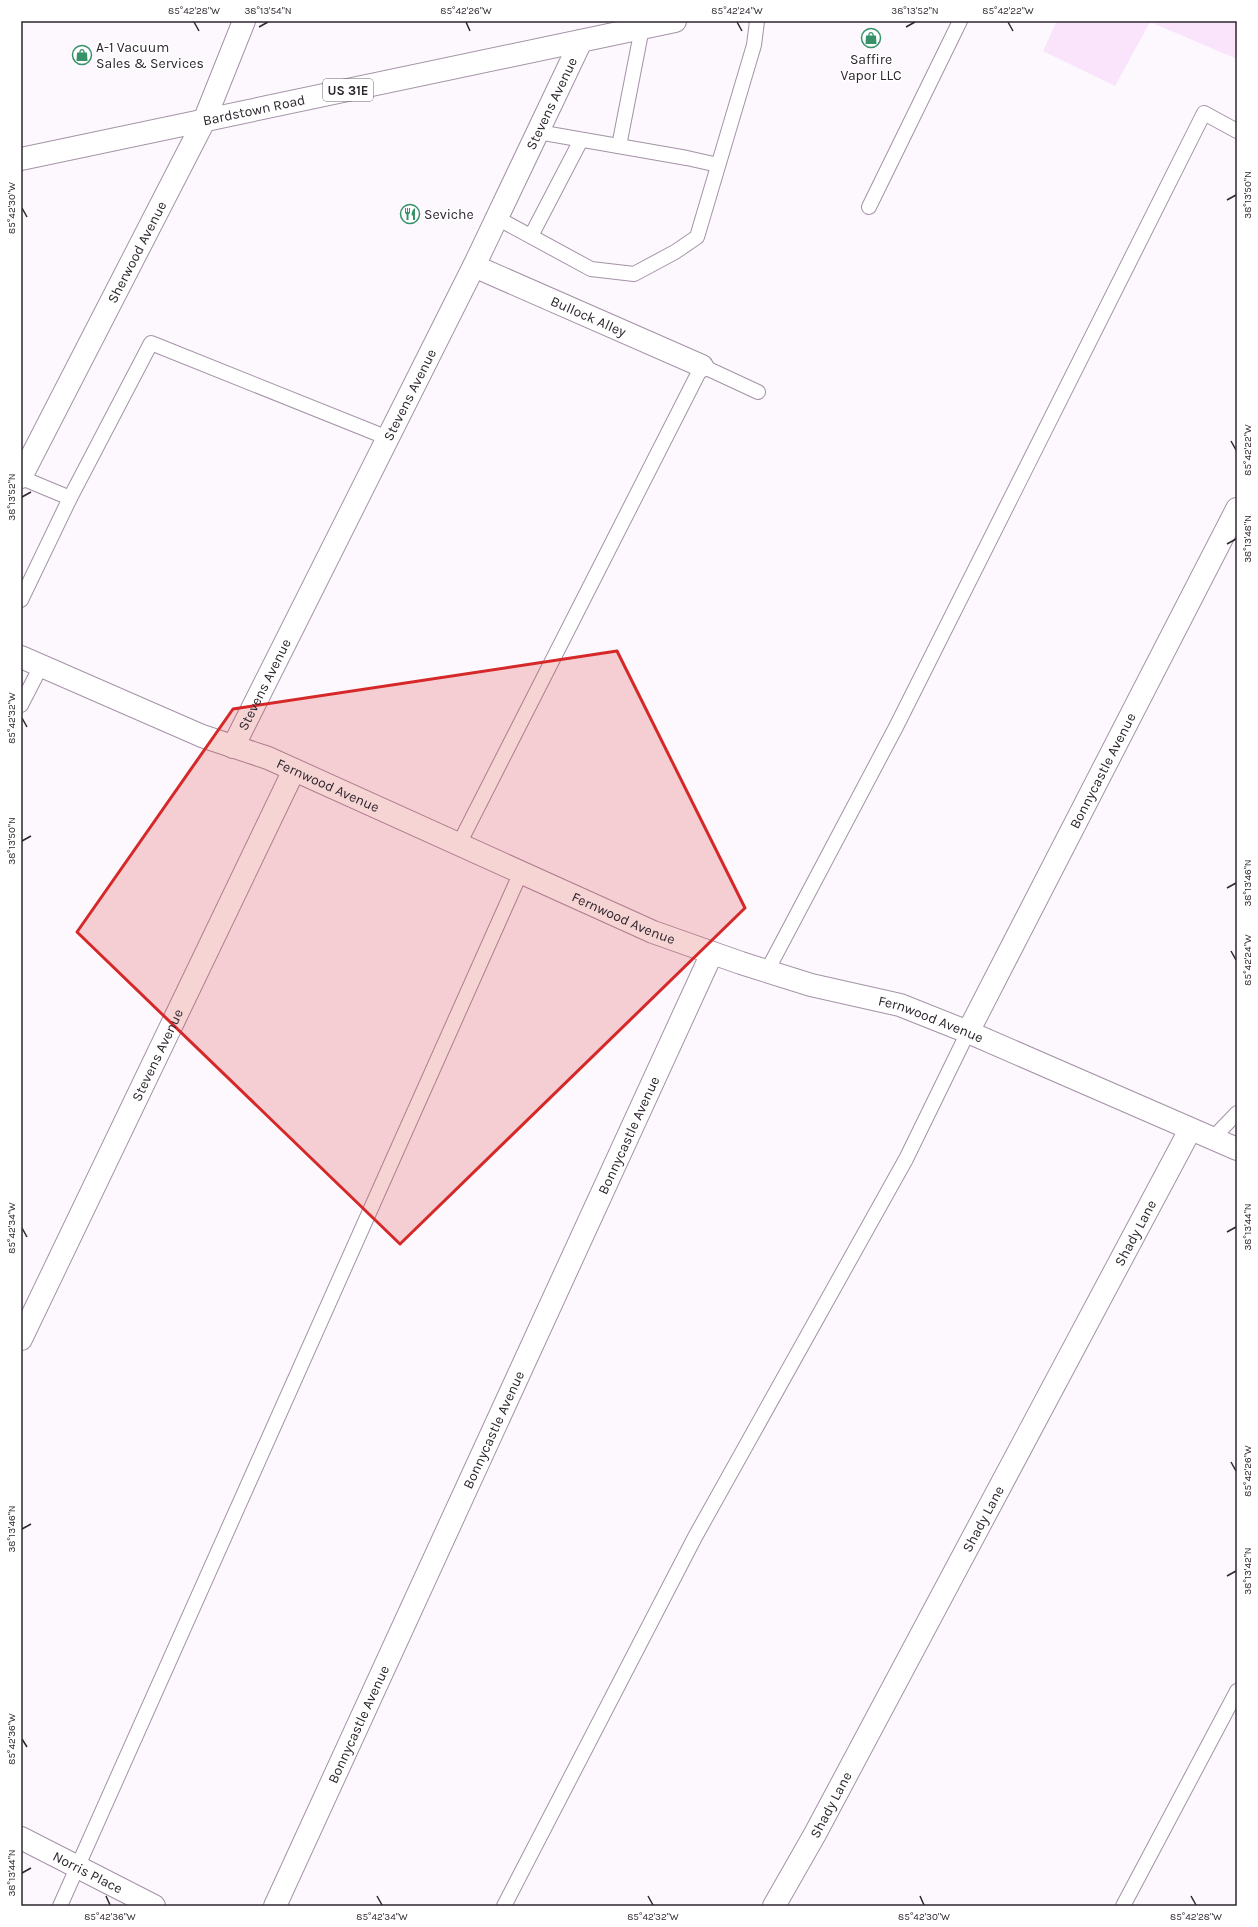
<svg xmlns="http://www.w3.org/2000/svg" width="1258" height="1927" font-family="Karla,sans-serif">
<rect width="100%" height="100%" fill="#fcf8fd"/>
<!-- built -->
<polygon fill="#f9e4fc" points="1057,21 1237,21 1237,59 1150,22 1115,86 1043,51"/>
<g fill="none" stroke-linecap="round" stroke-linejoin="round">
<defs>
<g id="lane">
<polyline points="538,132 687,158 718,165"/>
<polyline points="619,146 642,28"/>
<polyline points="869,207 960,21"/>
<polyline points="497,218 591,269 634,274 675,252 697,237 754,45 757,21"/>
<polyline points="531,236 581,140"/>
<polyline points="70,498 151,343 388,438"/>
<polyline points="21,600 70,498 22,478"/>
<polyline points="21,705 41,666"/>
<polyline points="459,844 702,366 758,392"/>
<polyline points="767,971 896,727 1204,113 1237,131"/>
<polyline points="1212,1139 1237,1113"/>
<polyline points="60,1906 521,872"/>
<polyline points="504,1906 695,1537 906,1159 968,1032"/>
<polyline points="1123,1906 1237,1691"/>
</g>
<g id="street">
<path id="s1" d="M474 266 702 366"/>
<path id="s2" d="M21 477 204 121 244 21"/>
<path id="s3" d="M21 657 202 736 268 758 653 932 741 963 811 985 900 1005 968 1032 1237 1149"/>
<path id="s4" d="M233 747 474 266 581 41"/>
<path id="s5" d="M968 1032 1237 509"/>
<path id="s6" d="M21 1339 294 770"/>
<path id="s7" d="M21 1838 154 1906"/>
<path id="s8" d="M275 1906 712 953"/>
<path id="s9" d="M774 1906 815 1834 1190 1130"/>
</g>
<g id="primary">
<path id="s10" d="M21 159 675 21"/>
</g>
</defs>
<!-- lane casing -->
<use href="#lane" stroke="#a592a8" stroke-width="16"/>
<!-- street casing -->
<use href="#street" stroke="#a592a8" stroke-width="24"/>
<!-- primary casing -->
<use href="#primary" stroke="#a592a8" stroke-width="24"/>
<!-- lane -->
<use href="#lane" stroke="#fff" stroke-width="14"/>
<!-- street -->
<use href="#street" stroke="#fff" stroke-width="22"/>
<!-- primary -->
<use href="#primary" stroke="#fff" stroke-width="22"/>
</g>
<!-- marked area -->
<path fill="#d62828" fill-opacity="0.2" stroke="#d62828" stroke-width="3" stroke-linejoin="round" d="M617 651 745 908 400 1244 77 932 233 709Z"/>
<!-- ticks -->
<path fill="none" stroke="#2d262e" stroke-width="1.5" d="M194 22 199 31M466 22 470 31M737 22 742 31M1008 22 1013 31M259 27 268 22M906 27 915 22M1227 200 1236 195M22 208 27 217M1231 441 1236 450M22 497 31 492M1227 544 1236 539M22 718 27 727M22 841 31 836M1227 888 1236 883M1231 951 1236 960M22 1228 27 1237M1227 1232 1236 1227M1231 1462 1236 1471M22 1529 31 1524M1227 1576 1236 1571M22 1739 27 1747M22 1873 31 1868M106 1896 110 1905M377 1896 382 1905M648 1896 653 1905M920 1896 924 1905M1191 1896 1196 1905"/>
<!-- icons -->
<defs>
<symbol id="shop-ring" viewBox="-11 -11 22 22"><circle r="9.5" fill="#fff" stroke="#379269" stroke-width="1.5"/><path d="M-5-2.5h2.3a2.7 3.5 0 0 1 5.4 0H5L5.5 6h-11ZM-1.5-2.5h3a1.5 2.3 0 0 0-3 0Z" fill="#379269"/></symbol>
<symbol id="restaurant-ring" viewBox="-11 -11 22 22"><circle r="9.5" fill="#fff" stroke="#379269" stroke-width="1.5"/><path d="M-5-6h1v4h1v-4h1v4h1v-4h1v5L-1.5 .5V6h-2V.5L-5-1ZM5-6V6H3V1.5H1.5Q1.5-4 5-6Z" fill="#379269"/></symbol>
</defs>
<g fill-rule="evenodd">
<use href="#shop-ring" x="860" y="27" width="22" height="22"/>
<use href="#shop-ring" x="71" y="44" width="22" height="22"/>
<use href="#restaurant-ring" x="399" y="203" width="22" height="22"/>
</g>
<g text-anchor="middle" stroke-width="3" stroke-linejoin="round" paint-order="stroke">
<!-- shield labels -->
<rect fill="#fff" stroke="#6c676d" stroke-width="1" x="323" y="79" width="50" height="22" rx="3"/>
<g font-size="13" font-weight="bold" fill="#2d262e">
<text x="348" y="95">US 31E</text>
</g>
<!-- poi labels -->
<g font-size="14" fill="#2d262e" stroke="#fff" text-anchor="start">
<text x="96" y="52">A-1 Vacuum<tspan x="96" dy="16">Sales &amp; Services</tspan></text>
<text x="871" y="64" text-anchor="middle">Saffire<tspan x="871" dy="16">Vapor LLC</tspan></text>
<text x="424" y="219">Seviche</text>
</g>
<!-- street labels -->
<g font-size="14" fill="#2d262e" stroke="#fff">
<text dy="5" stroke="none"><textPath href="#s4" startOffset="718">Stevens Avenue</textPath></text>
<text dy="5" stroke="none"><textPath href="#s10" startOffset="238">Bardstown Road</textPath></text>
<text dy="5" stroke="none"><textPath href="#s2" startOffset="253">Sherwood Avenue</textPath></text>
<text dy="5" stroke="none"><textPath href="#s1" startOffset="125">Bullock Alley</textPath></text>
<text dy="5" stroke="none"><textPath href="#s4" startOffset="394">Stevens Avenue</textPath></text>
<text dy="5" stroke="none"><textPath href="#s4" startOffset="70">Stevens Avenue</textPath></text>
<text dy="5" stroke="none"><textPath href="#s5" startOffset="294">Bonnycastle Avenue</textPath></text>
<text dy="5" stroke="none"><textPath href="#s3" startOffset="333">Fernwood Avenue</textPath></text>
<text dy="5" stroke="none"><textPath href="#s3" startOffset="657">Fernwood Avenue</textPath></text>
<text dy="5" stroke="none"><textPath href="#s3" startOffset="981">Fernwood Avenue</textPath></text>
<text dy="5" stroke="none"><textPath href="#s6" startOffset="315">Stevens Avenue</textPath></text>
<text dy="5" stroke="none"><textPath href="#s8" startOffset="848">Bonnycastle Avenue</textPath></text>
<text dy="5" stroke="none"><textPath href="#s9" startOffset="764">Shady Lane</textPath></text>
<text dy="5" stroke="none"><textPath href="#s8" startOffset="524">Bonnycastle Avenue</textPath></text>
<text dy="5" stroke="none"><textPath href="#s9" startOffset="440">Shady Lane</textPath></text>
<text dy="5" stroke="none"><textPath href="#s8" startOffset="200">Bonnycastle Avenue</textPath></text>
<text dy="5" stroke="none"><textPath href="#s9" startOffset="116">Shady Lane</textPath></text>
<text dy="5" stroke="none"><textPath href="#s7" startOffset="75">Norris Place</textPath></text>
</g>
</g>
<!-- border -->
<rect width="1258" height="1927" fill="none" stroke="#ffffff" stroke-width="44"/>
<rect x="22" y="22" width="1214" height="1883" fill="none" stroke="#2d262e" stroke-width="1.5"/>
<g font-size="10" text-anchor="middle" fill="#2d262e">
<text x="194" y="14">85°42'28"W</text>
<text x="268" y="14">38°13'54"N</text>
<text x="466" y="14">85°42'26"W</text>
<text x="737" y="14">85°42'24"W</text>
<text x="915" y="14">38°13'52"N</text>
<text x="1008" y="14">85°42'22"W</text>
<text transform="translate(1247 195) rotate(-90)" y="4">38°13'50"N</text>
<text transform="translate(11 208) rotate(-90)" y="4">85°42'30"W</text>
<text transform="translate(1247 450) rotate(-90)" y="4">85°42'22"W</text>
<text transform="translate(11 497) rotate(-90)" y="4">38°13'52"N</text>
<text transform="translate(1247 539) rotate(-90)" y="4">38°13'48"N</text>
<text transform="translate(11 718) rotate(-90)" y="4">85°42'32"W</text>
<text transform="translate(11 841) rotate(-90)" y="4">38°13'50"N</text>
<text transform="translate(1247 883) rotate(-90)" y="4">38°13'46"N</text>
<text transform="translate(1247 960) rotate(-90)" y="4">85°42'24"W</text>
<text transform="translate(1247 1227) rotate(-90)" y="4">38°13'44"N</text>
<text transform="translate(11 1228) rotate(-90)" y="4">85°42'34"W</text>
<text transform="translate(1247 1471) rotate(-90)" y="4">85°42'26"W</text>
<text transform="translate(11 1529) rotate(-90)" y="4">38°13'46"N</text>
<text transform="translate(1247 1571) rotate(-90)" y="4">38°13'42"N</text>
<text transform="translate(11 1739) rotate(-90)" y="4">85°42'36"W</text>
<text transform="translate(11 1873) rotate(-90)" y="4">38°13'44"N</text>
<text x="110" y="1920">85°42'36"W</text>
<text x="382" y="1920">85°42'34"W</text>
<text x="653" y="1920">85°42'32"W</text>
<text x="924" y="1920">85°42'30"W</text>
<text x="1196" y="1920">85°42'28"W</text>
</g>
</svg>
